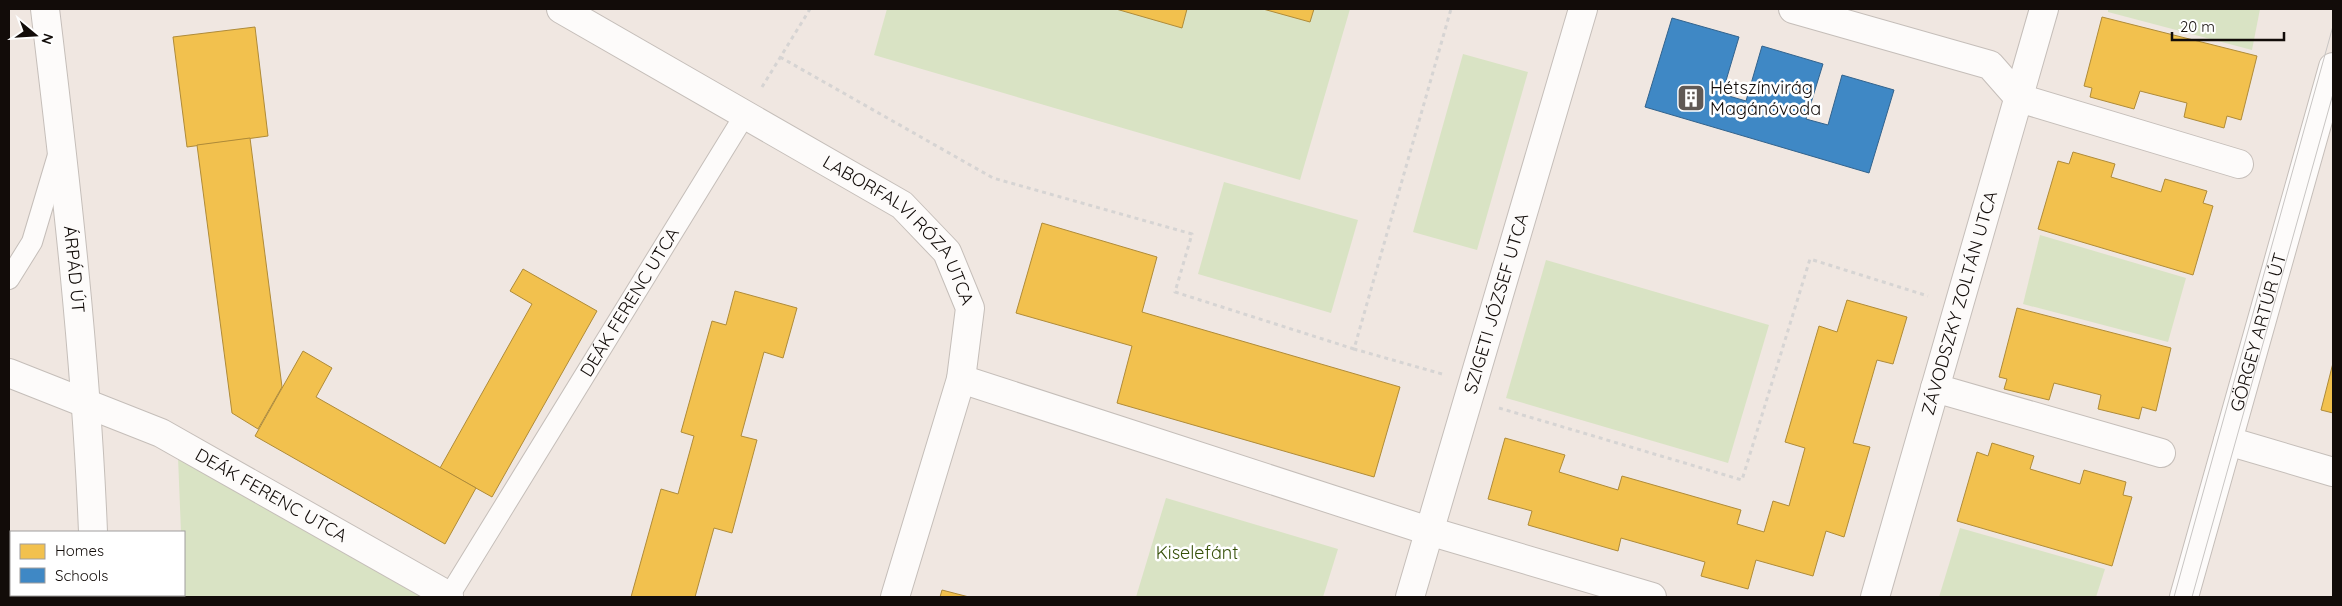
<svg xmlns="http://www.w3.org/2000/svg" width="2342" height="606" font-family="Quicksand,sans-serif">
<rect width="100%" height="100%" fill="#f0e7e1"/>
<!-- green -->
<g fill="#d9e3c4">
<polygon points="887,9 1350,9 1300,180 874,55"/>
<polygon points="2108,9 2260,9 2252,50 2108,12"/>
<polygon points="1463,54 1528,72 1477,250 1413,232"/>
<polygon points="1224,182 1358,220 1331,313 1198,274"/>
<polygon points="2040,235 2186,278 2168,342 2023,304"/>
<polygon points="1546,260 1769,325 1728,463 1506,398"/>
<polygon points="178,457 423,597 184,597 184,532 181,532"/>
<polygon points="1166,498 1338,549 1323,597 1136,597"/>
<polygon points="1960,528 2105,569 2096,597 1939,597"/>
</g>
<!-- homes -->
<g fill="#f2c14e" stroke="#af8b39">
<polygon points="1116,9 1187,9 1182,28"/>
<polygon points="1263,9 1314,9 1310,22"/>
<polygon points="2102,17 2257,56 2241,120 2227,116 2224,128 2184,117 2187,103 2140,91 2134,109 2090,97 2092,88 2084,86"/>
<polygon points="255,27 268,136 187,147 173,37"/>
<polygon points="250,138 282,387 258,429 232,413 197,145"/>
<polygon points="2073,152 2115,164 2111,177 2161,192 2165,179 2207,191 2203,203 2213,206 2193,275 2038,229 2058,161 2069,164"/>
<polygon points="1042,223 1157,257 1142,312 1400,387 1374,477 1117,403 1132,346 1016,313"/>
<polygon points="523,269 597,311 492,497 440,468 532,304 510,291"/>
<polygon points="735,291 797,308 783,358 764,352 741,436 757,440 732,533 714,528 695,597 631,597 661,489 678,494 694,436 681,432 712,321 726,325"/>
<polygon points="1847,300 1907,317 1893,364 1877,360 1853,443 1870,447 1844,537 1826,531 1813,576 1756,560 1748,589 1701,576 1705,562 1621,538 1618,551 1528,525 1532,511 1488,499 1505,438 1565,455 1559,472 1618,490 1622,476 1741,510 1737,524 1764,532 1773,501 1789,506 1805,448 1785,442 1819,326 1837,332"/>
<polygon points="2017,308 2171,348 2156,411 2142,407 2139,419 2098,409 2101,395 2054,383 2049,400 2004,389 2007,379 1999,377"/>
<polygon points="303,351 332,368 316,397 476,488 445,544 255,436"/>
<polygon points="2333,363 2333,413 2321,410"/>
<polygon points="1992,443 2034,456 2030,469 2080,484 2084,470 2126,482 2123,495 2132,497 2112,566 1957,521 1977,452 1988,456"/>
<polygon points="942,590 969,597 940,597"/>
</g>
<!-- schools -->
<polygon fill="#3f88c5" stroke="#32638d" points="1672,18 1739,37 1722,94 1746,101 1762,46 1823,64 1806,119 1828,125 1842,75 1894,90 1869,173 1645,107"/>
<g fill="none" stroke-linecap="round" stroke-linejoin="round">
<defs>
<g id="lane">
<polyline points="9,279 32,242 58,155"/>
<path id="s1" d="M449 596 746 113"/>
</g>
<g id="street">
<path id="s2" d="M561 9 902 205 947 252 970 308 961 379 895 597"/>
<polyline points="1793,9 1990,65 2019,98 2239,164"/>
<path id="s3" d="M9 373 161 433 449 596 448 597"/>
<polyline points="961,379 1429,531 1652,597"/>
<polyline points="1935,388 2161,453"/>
<polyline points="2228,441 2333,472"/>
<path id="s4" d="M1410 597 1583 9"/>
<path id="s5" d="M1875 597 2044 9"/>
</g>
<g id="secondary">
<path id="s6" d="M45 9C66 183 86 357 93 532"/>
<polyline points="96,595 96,597"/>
<path id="s7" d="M2184 597 2333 67"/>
</g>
</defs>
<!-- lane casing -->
<use href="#lane" stroke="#c5beb9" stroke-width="22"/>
<!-- street casing -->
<use href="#street" stroke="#c5beb9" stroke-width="30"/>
<!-- secondary casing -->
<use href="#secondary" stroke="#c5beb9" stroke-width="30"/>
<!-- path -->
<g stroke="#d6d4d3" stroke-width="3" stroke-dasharray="4 4" stroke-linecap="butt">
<polyline points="780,57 993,178 1192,234 1175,292 1354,349"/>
<polyline points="762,87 810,9"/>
<polyline points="1442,374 1354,349 1451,9"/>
<polyline points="1499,408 1742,480 1810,259 1928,296"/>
</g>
<!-- lane -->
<use href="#lane" stroke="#fdfbfa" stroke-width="20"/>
<!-- street -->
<use href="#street" stroke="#fdfbfa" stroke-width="28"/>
<!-- secondary -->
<use href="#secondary" stroke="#fdfbfa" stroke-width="28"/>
<!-- tram -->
<g stroke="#c8c5c3" stroke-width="1">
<polyline points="2174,597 2333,26"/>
<polyline points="2192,597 2333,94"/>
</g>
</g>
<!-- icons -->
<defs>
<symbol id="building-square" viewBox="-11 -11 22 22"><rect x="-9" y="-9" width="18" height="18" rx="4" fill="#605955" stroke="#fff"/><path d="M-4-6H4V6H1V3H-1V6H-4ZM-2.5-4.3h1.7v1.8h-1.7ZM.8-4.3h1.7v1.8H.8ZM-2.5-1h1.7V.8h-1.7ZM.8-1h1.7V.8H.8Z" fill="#fff"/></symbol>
</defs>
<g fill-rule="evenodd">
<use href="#building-square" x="1675" y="82" width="32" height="32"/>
</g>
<g text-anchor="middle" stroke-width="5" stroke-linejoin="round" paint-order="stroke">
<!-- poi labels -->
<g font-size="18" fill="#120c09" stroke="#fff" text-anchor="start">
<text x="1710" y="94">Hétszínvirág<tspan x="1710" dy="21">Magánóvoda</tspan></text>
</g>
<!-- street labels -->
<g font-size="18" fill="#120c09" stroke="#fff">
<text dy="6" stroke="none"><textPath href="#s2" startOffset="409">LABORFALVI RÓZA UTCA</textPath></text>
<text dy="6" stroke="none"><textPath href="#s6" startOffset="262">ÁRPÁD ÚT</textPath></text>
<text dy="6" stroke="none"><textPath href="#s1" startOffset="345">DEÁK FERENC UTCA</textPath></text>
<text dy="6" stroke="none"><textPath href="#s4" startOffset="306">SZIGETI JÓZSEF UTCA</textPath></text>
<text dy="6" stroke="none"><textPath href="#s5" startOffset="306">ZÁVODSZKY ZOLTÁN UTCA</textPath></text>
<text dy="6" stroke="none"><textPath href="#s7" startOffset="275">GÖRGEY ARTÚR ÚT</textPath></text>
<text dy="6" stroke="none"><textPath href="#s3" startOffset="290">DEÁK FERENC UTCA</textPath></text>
</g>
<!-- park labels -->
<g font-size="18" fill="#354f07" stroke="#fff">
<text x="1197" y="559">Kiselefánt</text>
</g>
</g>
<!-- border -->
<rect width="2342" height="606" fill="none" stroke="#120c09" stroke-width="20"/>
<!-- legend -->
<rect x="10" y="531" width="175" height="65" fill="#ffffff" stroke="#a09e9d"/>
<rect x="20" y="544" width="25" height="15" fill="#f2c14e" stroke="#a09e9d"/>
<text x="55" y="556" font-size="15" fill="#120c09">Homes</text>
<rect x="20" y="568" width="25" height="15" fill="#3f88c5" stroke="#a09e9d"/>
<text x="55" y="581" font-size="15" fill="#120c09">Schools</text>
<!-- north arrow -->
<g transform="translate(35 35) rotate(108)" stroke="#ffffff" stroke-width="4" paint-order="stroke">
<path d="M0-4L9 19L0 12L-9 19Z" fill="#120c09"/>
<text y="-8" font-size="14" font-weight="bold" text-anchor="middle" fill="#120c09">N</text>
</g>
<!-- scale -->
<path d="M2172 32v8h112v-8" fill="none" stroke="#120c09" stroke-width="2.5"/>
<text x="2180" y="32" font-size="15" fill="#120c09" stroke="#ffffff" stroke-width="4" paint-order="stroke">20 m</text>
</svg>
